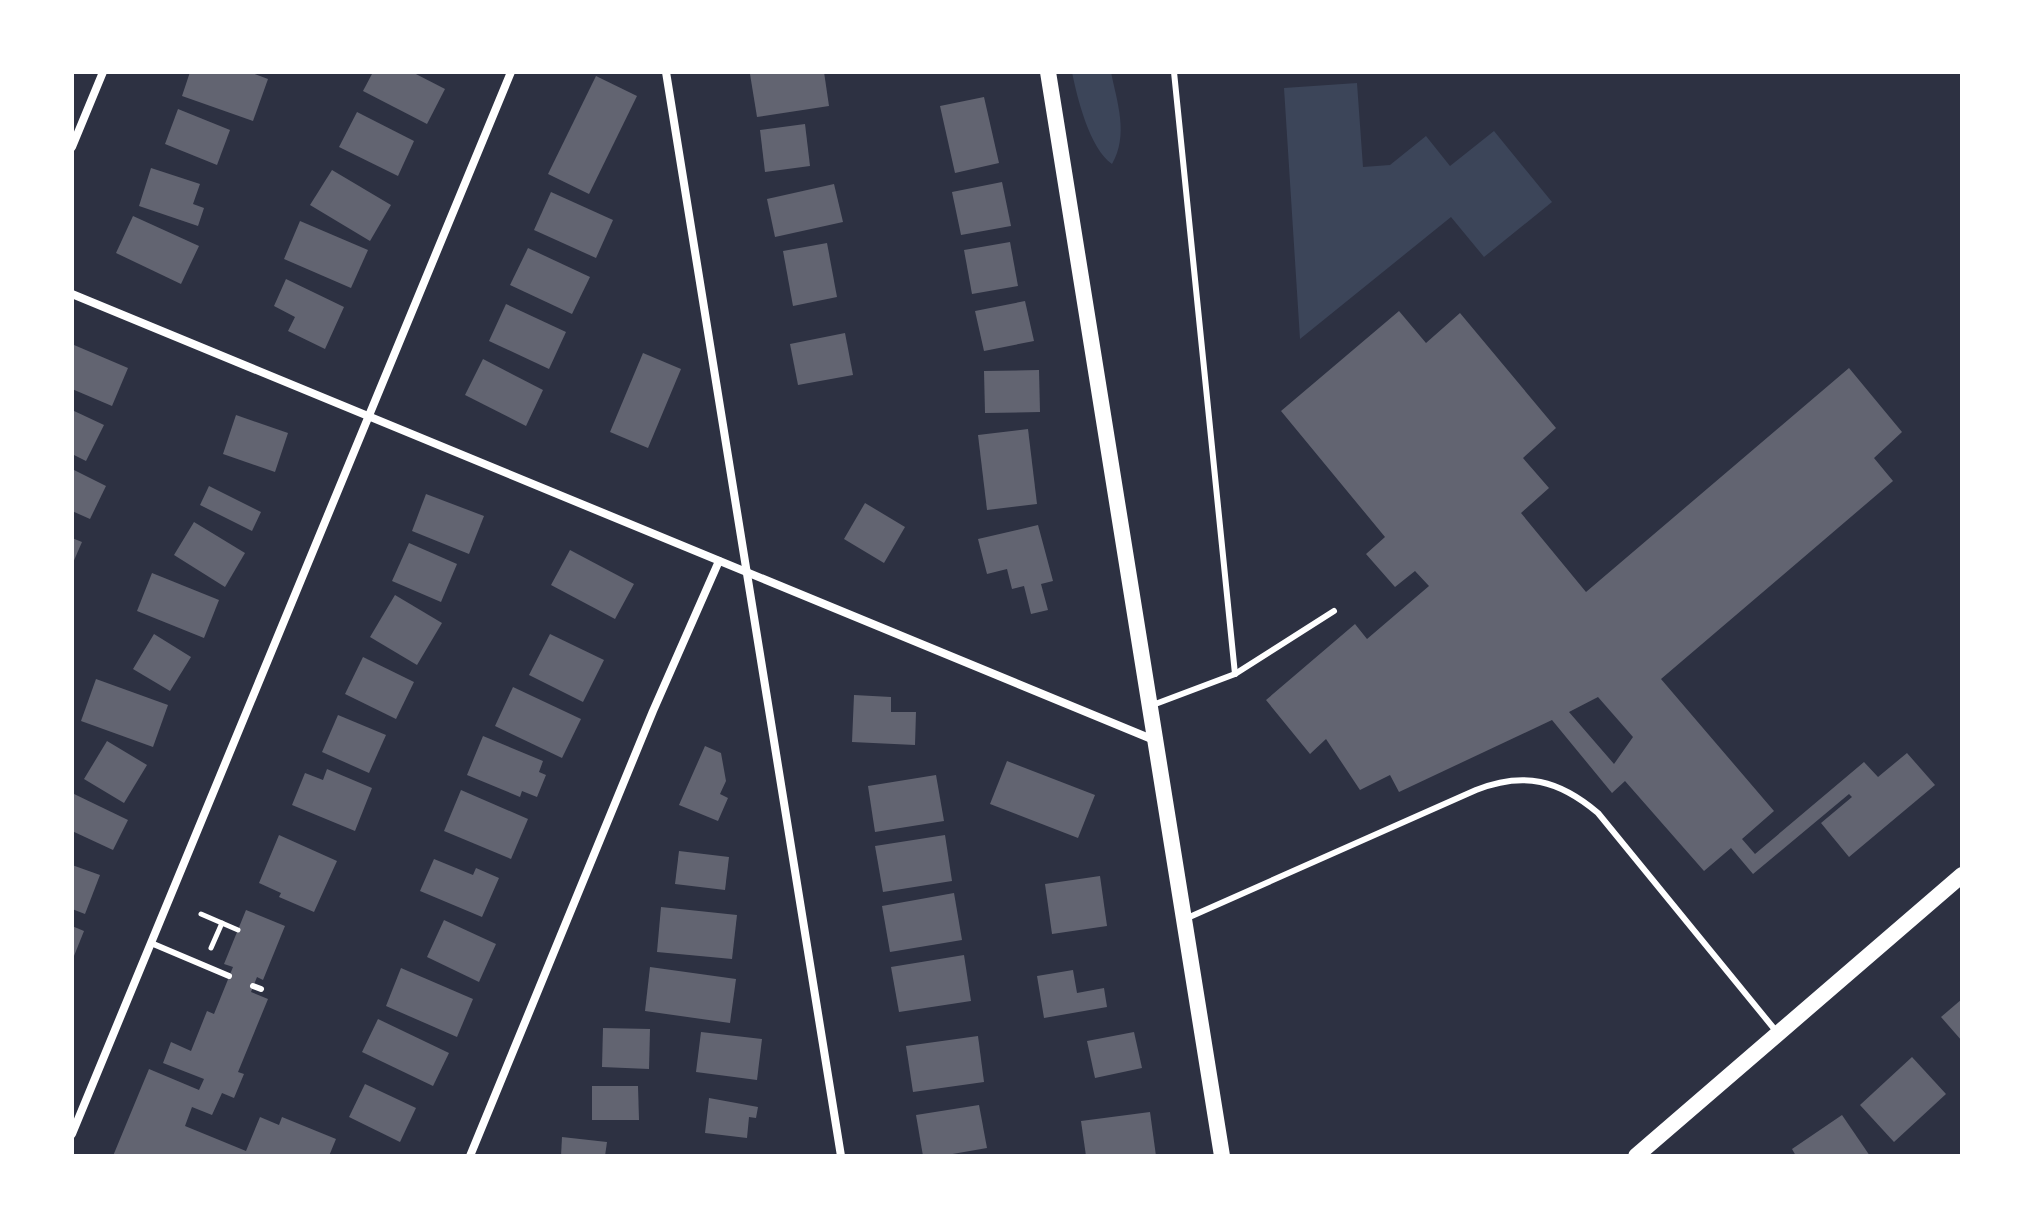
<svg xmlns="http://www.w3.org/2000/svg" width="2034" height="1228" font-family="'Open Sans',sans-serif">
<rect width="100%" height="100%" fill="#2d3142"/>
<!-- green -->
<g fill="#3c4559">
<path d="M1072 72H1111C1117 102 1129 135 1112 164 1090 149 1077 98 1072 72Z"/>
<polygon points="1357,83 1363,167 1390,165 1426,136 1450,166 1494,131 1552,202 1484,257 1451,217 1300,339 1284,88"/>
</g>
<!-- building -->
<g fill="#626471" fill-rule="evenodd">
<polygon points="190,72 249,72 268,79 253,121 182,96"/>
<polygon points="373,72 412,72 445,89 427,124 363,91"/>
<polygon points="762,72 824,72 829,106 757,117 750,74"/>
<polygon points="596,76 637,96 589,194 548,174"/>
<polygon points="984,97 999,163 955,173 940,106"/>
<polygon points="178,109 230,130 217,165 165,144"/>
<polygon points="357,112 414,141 398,176 339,147"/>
<polygon points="805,124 810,166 765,172 760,130"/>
<polygon points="151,168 200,184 193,204 204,208 198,226 139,206"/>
<polygon points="332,170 391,205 370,241 310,205"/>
<polygon points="1002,182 1011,226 961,235 952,192"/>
<polygon points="834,184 843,222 775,237 767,199"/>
<polygon points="551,192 613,220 596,258 534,230"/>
<polygon points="133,216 199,246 181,284 116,253"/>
<polygon points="300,221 368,250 351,288 284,259"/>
<polygon points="1010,242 1018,286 972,294 964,250"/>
<polygon points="827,243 837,297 793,306 783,251"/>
<polygon points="528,248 590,277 572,314 510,285"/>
<polygon points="286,279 344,307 325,349 288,331 295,317 274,306"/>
<polygon points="1025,301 1034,341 984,351 975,311"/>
<polygon points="506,304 566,332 549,369 489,341"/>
<path d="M1399 311 1426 343 1460 313 1556 428 1523 458 1549 488 1521 513 1586 592 1849 368 1902 432 1874 458 1893 481 1661 679 1774 811 1742 839 1755 854 1864 762 1878 777 1907 753 1935 785 1849 857 1821 823 1852 797 1849 794 1753 874 1731 848 1704 871 1625 781 1612 793 1552 720 1399 792 1390 775 1360 790 1326 739 1310 754 1266 700 1355 624 1367 639 1429 586 1415 571 1395 587 1366 554 1385 537 1281 411ZM1598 697 1633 737 1614 764 1569 712Z"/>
<polygon points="845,333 853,375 798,385 790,344"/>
<polygon points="74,345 128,368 112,406 72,389"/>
<polygon points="643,353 681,369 648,448 610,432"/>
<polygon points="483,359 543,390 526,426 465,395"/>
<polygon points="1039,370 1040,412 985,413 984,371"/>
<polygon points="72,410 104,425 86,461 72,454"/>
<polygon points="236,415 288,433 275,472 223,454"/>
<polygon points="1028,429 1037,504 987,510 978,435"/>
<polygon points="72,469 106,486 90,519 72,511"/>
<polygon points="209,486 261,512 252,531 200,505"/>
<polygon points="426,494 484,516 469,554 412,531"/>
<polygon points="865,503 905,527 884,563 844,539"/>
<polygon points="194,522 245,553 225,587 174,555"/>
<polygon points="1038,525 1053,581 1041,584 1048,610 1031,614 1024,586 1012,589 1007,569 987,574 978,539"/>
<polygon points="72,538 82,542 72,565"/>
<polygon points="409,543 457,564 441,602 392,581"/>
<polygon points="570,550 634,584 615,619 551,585"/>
<polygon points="152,573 219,600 204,638 137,611"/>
<polygon points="395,595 442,623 417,665 370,637"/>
<polygon points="154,634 191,657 170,691 133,669"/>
<polygon points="550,634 604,660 583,702 529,675"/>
<polygon points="363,657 414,682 396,719 345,694"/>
<polygon points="96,679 168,705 153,747 81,721"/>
<polygon points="513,687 581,719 562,758 495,726"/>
<polygon points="854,695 891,697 891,712 916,712 915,745 852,742"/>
<polygon points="338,715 386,735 369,773 322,752"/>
<polygon points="483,736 543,761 539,772 546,775 537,797 522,791 520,797 467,775"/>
<polygon points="107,741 147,765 124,803 84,779"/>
<polygon points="705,746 721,753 726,781 720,794 728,798 718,821 679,805"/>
<polygon points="1007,761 1095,795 1078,838 990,804"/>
<polygon points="327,769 372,788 355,831 292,805 305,773 323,780"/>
<polygon points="936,775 944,821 875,832 868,786"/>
<polygon points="461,790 528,819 511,859 444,831"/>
<polygon points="72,793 128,820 113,850 72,831"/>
<polygon points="279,835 337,861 314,912 279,897 281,893 259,883"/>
<polygon points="945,835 952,881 883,892 875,846"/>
<polygon points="679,851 729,857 725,890 675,884"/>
<polygon points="434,859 473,875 476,868 499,878 482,917 420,891"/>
<polygon points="72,865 100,875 85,914 72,909"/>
<polygon points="1100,876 1107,926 1052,934 1045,884"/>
<polygon points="954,893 962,940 890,952 882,906"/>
<polygon points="661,907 737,915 732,959 657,952"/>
<polygon points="246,910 285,926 263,980 257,977 251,992 268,999 238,1072 244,1074 234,1098 222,1093 212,1115 192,1107 185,1126 246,1151 260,1117 279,1125 282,1117 336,1139 329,1156 113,1156 149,1069 199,1090 204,1079 163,1063 171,1042 191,1051 207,1011 214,1014 233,967 224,964"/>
<polygon points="444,920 496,944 479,982 427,957"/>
<polygon points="72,926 84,931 72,961"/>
<polygon points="964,955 971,1001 899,1012 891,967"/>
<polygon points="650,967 736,979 730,1023 645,1011"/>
<polygon points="401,968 473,999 457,1037 386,1006"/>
<polygon points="1073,970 1077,993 1104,988 1107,1007 1044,1018 1037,976"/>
<polygon points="1962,999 1962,1041 1941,1017"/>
<polygon points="378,1019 449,1053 433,1086 362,1052"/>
<polygon points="603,1028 650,1029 649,1069 602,1067"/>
<polygon points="701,1032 762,1039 757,1080 696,1072"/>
<polygon points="1134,1032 1142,1068 1095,1078 1087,1041"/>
<polygon points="978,1036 984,1082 913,1092 906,1046"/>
<polygon points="1912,1057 1946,1094 1894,1142 1860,1105"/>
<polygon points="365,1084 416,1108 400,1142 349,1117"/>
<polygon points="592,1086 638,1086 639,1120 592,1120"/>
<polygon points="709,1098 758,1107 756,1118 749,1117 747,1138 705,1133"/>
<polygon points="979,1105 987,1148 941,1156 923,1156 916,1115"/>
<polygon points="1150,1112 1156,1156 1086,1156 1081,1121"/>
<polygon points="1842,1115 1870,1156 1796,1156 1792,1149"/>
<polygon points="562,1137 607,1142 605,1156 561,1156"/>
</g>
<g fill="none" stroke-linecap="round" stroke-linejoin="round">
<!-- path -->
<g stroke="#fff" stroke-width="5">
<polyline points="201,914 238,930"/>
<polyline points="211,948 222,923"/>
</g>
<!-- service -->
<g stroke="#fff" stroke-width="6">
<polyline points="1174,72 1235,674"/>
<polyline points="1150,706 1235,674 1334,611"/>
<path d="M1185 919 1476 790C1524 771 1559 780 1598 813L1776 1031"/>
<polyline points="151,943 229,976"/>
<polyline points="253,986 261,989"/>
</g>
<!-- minor -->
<g stroke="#fff" stroke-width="8">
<polyline points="666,72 841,1156"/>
<polyline points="72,147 103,72"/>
<polyline points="72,294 1154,740"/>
<polyline points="72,1134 511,72"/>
<polyline points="470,1156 653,711 719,561"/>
</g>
<!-- secondary -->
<g stroke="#fff" stroke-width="16">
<polyline points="1048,72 1222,1156"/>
<polyline points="1636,1156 1962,875"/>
</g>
</g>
<!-- border -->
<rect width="2034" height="1228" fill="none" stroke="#ffffff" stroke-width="148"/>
</svg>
